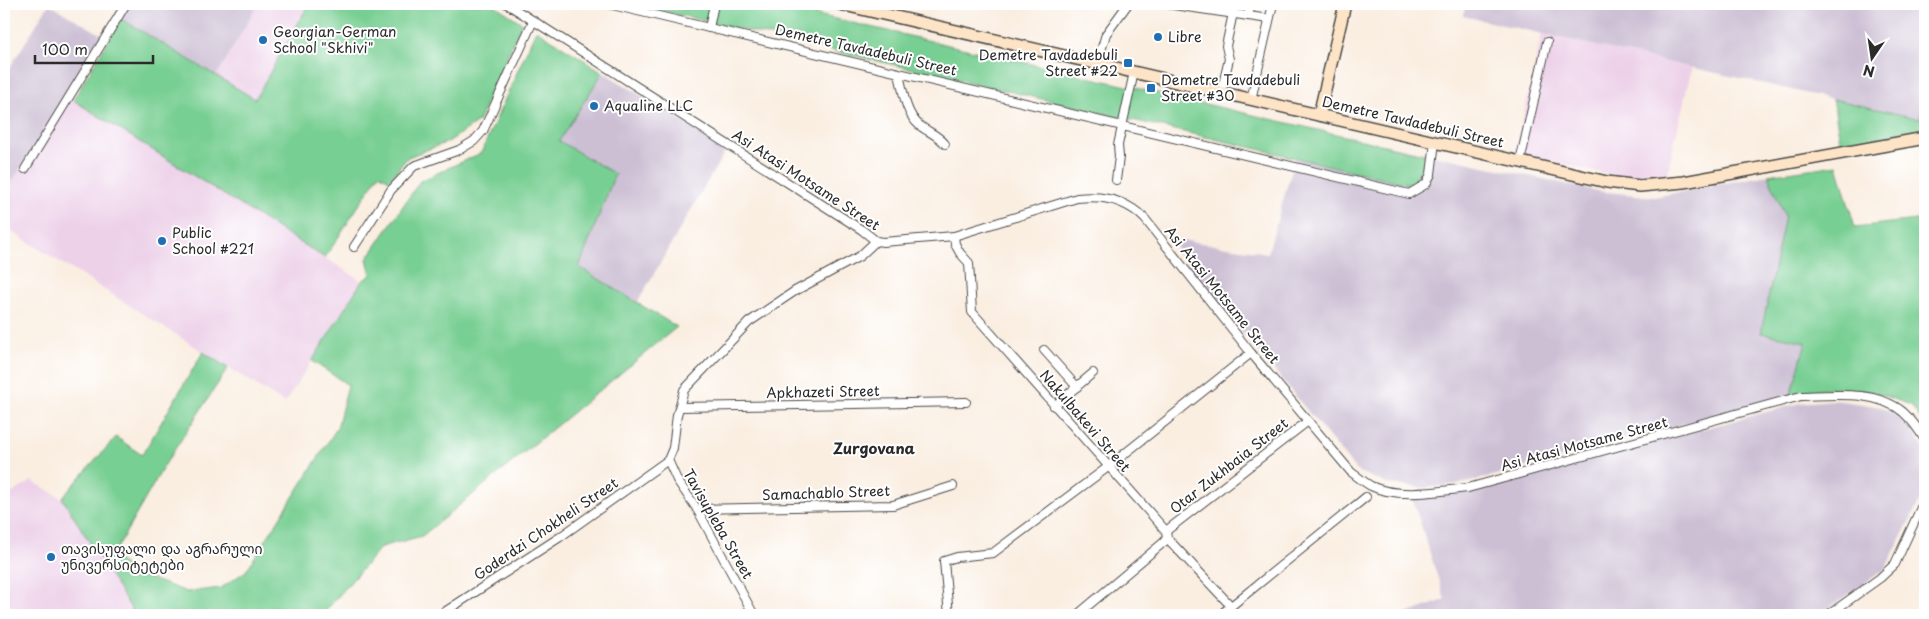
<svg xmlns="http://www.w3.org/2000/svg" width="1929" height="619" font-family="'Playpen Sans','Noto Sans Georgian',sans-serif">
<rect width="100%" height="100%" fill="#fff"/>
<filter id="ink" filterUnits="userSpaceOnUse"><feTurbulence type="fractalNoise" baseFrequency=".02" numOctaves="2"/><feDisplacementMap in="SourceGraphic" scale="10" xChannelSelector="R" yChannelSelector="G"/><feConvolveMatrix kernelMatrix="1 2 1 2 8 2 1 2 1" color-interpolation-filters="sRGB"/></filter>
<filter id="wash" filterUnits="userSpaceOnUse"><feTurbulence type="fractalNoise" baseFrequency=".0096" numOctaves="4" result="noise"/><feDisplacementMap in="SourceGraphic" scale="20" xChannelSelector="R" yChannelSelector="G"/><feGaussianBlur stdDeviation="1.12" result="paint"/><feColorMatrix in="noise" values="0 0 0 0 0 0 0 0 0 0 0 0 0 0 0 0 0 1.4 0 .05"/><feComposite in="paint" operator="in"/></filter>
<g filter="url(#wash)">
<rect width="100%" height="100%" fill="#faeee1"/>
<!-- built -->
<g fill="#edd1e9">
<polygon points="258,4 309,4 255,99 216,77"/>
<polygon points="1542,34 1692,67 1666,178 1637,181 1515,153"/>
<polygon points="65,95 362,281 285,403 4,227 4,195"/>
<polygon points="32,481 62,498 135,615 4,615 4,498"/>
</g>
<!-- industrial -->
<g fill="#ccbfd4">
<polygon points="49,4 102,35 9,187 4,184 4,77"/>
<polygon points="121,4 258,4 216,77 114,15"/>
<polygon points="1466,4 1925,4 1925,92 1920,119 1463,16"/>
<polygon points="603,72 727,148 637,303 579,267 615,175 559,141"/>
<polygon points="1304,127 1598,191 1654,197 1768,175 1785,216 1761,332 1806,342 1791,395 1466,483 1425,488 1387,484 1357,471 1178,253 1174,239 1268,253"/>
<polygon points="1834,400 1882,407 1908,424 1925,450 1925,491 1885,569 1819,615 1403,615 1445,600 1412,497 1464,493 1800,403"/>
</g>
<!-- green -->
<g fill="#78cf93" stroke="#527d5f">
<polygon points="309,4 493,4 522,23 478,122 448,142 408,157 389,180 379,174 325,258 73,100 121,19 255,99"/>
<polygon points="632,4 770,4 1427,155 1413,185"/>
<polygon points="536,30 603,72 559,141 615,174 579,267 677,327 422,536 381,547 322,615 135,615 62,498 116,437 142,455 203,352 228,368 164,466 113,555 132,572 187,592 221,588 246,571 337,428 348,385 312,361 362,281 371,275 367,259 420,181 481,153"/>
<polygon points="1925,92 1925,134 1841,147 1833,99 1920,119"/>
<polygon points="1837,165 1855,227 1925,219 1925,426 1911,405 1873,392 1830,388 1791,395 1806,342 1761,333 1785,216 1768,175"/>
</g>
</g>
<g filter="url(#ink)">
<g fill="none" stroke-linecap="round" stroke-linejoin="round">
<defs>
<g id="street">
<path d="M507 4 862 230 876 241 883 242 954 236 1077 198C1102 195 1127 200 1145 219L1251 353 1351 472C1358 477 1364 482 1371 486 1397 499 1440 491 1468 488L1801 396C1835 395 1876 390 1903 412 1912 420 1919 430 1925 440"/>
<polyline points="608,4 1409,194 1426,184 1431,174 1435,142"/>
<polyline points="1167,4 1269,19"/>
<polyline points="1248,16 1251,4"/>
<polyline points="709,28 714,4"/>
<polyline points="1097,64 1106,34 1128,4"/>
<path d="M899 74C903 90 905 113 919 125 928 132 938 135 945 144"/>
<polyline points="1221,93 1229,59 1226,46 1233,13"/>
<polyline points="1251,100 1273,4"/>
<polyline points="1520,162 1547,42"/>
<polyline points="25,169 126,4"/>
<polyline points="1116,180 1119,157 1118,145 1134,72"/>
<polyline points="954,236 955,244 960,253 969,263 972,312 1166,531 1167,538 1231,606"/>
<polyline points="354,247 391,190 414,166 459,150 474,141 483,131 533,21"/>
<polyline points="1044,350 1077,387"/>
<polyline points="1054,406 1093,373"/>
<polyline points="680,407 966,402"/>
<polyline points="697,509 893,505 953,486"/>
<polyline points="1166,531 1308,421"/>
<polyline points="436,615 443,613 560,537 668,460"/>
<polyline points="754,615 697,509 677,480 668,460 673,448 677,415 684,390 749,322 795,291 860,256 876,241"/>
<polyline points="949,615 944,561 957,557 993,553 1108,467 1251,353"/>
<polyline points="1077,615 1164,542 1167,538"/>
<polyline points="1220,615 1366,497"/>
<polyline points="1828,615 1880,578 1895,564 1925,499"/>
</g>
<g id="secondary">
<polyline points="840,4 1607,182 1640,186 1684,182 1925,138"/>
<polyline points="1319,115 1345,4"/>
</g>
</defs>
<!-- street casing -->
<use href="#street" stroke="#4a4846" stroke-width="10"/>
<!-- secondary casing -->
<use href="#secondary" stroke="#4a4846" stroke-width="14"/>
<!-- street -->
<use href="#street" stroke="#fff" stroke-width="8"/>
<!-- secondary -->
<use href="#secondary" stroke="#fee4c6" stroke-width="11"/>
</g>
</g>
<!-- markers -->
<g fill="#1f6fb2" stroke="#fff" stroke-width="2">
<circle cx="1158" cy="37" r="5"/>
<circle cx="263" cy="40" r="5"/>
<rect x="1123" y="58" width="10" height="10" rx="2.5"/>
<rect x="1146" y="83" width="10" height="10" rx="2.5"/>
<circle cx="594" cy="106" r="5"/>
<circle cx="162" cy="241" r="5"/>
<circle cx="51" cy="557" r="5"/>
</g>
<g text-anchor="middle" stroke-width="4" stroke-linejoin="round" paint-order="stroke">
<!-- poi labels -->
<g font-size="14" fill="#2b2b2b" stroke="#fff" text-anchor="start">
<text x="273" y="37">Georgian-German<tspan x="273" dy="16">School "Skhivi"</tspan></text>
<text x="1168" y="42">Libre</text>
<text x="1118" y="60" text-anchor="end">Demetre Tavdadebuli<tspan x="1118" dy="16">Street #22</tspan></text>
<text x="1161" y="85">Demetre Tavdadebuli<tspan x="1161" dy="16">Street #30</tspan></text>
<text x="604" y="111">Aqualine LLC</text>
<text x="172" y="238">Public<tspan x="172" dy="16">School #221</tspan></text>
<text x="61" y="554">თავისუფალი და აგრარული<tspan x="61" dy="16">უნივერსიტეტები</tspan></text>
</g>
<!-- street labels -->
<g font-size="14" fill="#2b2b2b" stroke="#fff">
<text transform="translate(866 50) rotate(13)" y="5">Demetre Tavdadebuli Street</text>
<text transform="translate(1413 122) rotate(13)" y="5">Demetre Tavdadebuli Street</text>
<text transform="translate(806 180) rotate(33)" y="5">Asi Atasi Motsame Street</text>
<text transform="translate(1222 295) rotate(51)" y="5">Asi Atasi Motsame Street</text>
<text transform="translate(823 392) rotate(-1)" y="5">Apkhazeti Street</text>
<text transform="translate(1085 421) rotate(49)" y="5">Nakulbakevi Street</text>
<text transform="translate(1584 444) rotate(-15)" y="5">Asi Atasi Motsame Street</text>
<text transform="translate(1229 466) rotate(-38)" y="5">Otar Zukhbaia Street</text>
<text transform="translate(826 493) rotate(-2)" y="5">Samachablo Street</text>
<text transform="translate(718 524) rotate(60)" y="5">Tavisupleba Street</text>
<text transform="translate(546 529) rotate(-34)" y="5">Goderdzi Chokheli Street</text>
</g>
<!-- neighbourhood labels -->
<g font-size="15" font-weight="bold" fill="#2b2b2b" stroke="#fff">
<text x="874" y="454">Zurgovana</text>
</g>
</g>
<!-- margin -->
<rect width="1929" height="619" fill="none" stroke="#fff" stroke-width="20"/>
<!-- north arrow -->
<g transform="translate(1872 58) rotate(193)" stroke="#ffffff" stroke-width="4" paint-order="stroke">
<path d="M0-4L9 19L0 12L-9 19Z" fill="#2b2b2b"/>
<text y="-8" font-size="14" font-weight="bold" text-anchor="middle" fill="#2b2b2b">N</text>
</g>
<!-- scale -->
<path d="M35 55v8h118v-8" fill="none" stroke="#2b2b2b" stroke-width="2.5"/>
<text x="42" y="55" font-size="15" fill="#2b2b2b" stroke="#ffffff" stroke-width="4" paint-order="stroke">100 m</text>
</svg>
